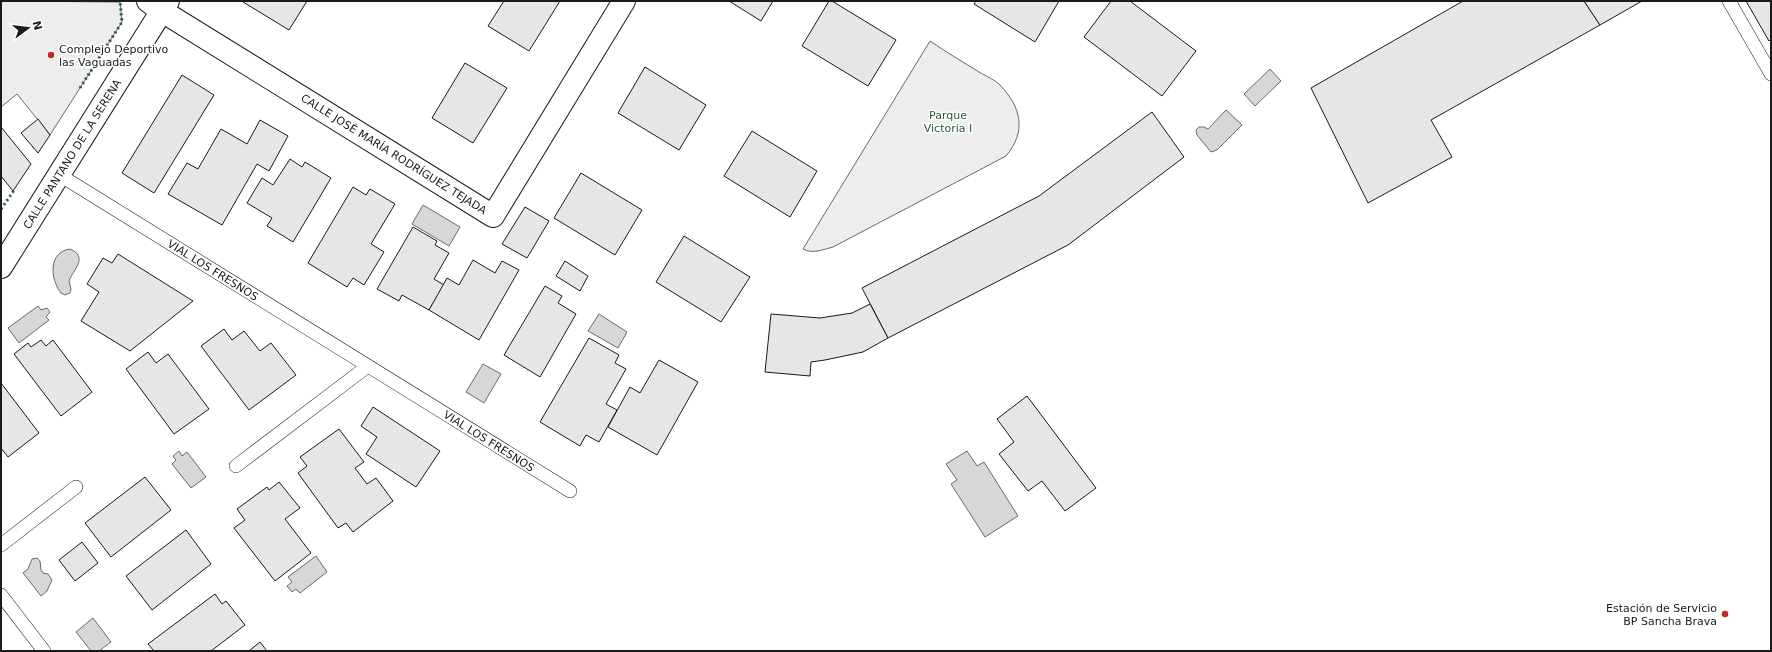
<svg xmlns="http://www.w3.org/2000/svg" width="1772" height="652" font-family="'DejaVu Sans',sans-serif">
<rect width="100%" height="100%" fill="#fff"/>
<!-- green -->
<g fill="#ededed" stroke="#6a6a6a">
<polygon points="1,1 120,2 122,22 50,135 17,94 1,107"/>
<path d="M930 41C946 52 963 62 979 72 986 76 995 80 1000 85 1021 107 1027 131 1006 156L833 247C822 250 813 254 803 249Z"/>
</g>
<!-- water -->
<g fill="#d7d7d7" stroke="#6a6a6a">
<polygon points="1270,69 1281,81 1255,106 1244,94"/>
<polygon points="1226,110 1242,125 1217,150 1211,152 1197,135 1196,130 1199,127 1204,127 1208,129"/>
<polygon points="423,205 460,227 449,246 412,224"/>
<path d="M70 249C89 257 73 270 69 281L71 289 70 293 65 295 61 293C50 279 48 252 70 249Z"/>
<polygon points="38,306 41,310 47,308 50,312 46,317 49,320 19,343 8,328"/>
<polygon points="599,314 627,332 618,348 588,331"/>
<polygon points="483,364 501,374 484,403 466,392"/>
<polygon points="179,451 182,456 187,452 206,477 191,488 172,464 176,460 173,456"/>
<polygon points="967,451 977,466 984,462 1018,516 985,537 951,484 957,480 946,464"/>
<polygon points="316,556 327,572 300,593 296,589 292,592 287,586 292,582 288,577"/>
<polygon points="37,558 40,561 41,570 43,573 48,574 52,580 47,591 41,596 23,573 28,569 32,559"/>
<polygon points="93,618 111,642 99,651 91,651 76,632"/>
</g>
<!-- building -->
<g fill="#e6e6e6" stroke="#1a1a1a">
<polygon points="244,1 307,1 289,30 243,2"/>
<polygon points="504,1 560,1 529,51 488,26"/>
<polygon points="729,1 773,1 761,21"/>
<polygon points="829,1 832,1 896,40 868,86 802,46"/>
<polygon points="976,1 1059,1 1035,42 974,4"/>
<polygon points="1111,1 1130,1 1196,51 1162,96 1084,37"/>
<polygon points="1463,1 1584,1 1600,25 1431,120 1452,157 1368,203 1311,88"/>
<polygon points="1584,1 1642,1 1600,25"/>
<polygon points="1746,1 1771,1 1771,39 1769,41"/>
<polygon points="465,63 507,88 473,143 432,118"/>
<polygon points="645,67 706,105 679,150 618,113"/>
<polygon points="182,75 214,95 154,193 122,173"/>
<polygon points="1152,112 1184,157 1068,245 888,338 862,288 1039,196"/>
<polygon points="38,119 50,135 38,153 21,133"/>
<polygon points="260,120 288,136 269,171 257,164 222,225 168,194 187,163 198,169 221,129 247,144"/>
<polygon points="1,127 31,164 13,191 1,176"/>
<polygon points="752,131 817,171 790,217 724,176"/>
<polygon points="290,159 302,167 305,162 331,178 293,242 267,226 272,218 247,203 262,178 273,185"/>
<polygon points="581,173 642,210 615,255 554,218"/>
<polygon points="353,187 366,195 370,189 395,204 371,244 384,252 364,285 353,278 347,287 308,263"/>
<polygon points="525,207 549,221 527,258 502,244"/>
<polygon points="413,227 437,241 435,245 449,253 434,279 444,285 429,310 402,295 399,301 377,289"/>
<polygon points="684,236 750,277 721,322 656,282"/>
<polygon points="118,254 193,301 130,351 81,321 99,292 87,284 103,258 112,263"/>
<polygon points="473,260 495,273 502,261 519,270 479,340 429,310 447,278 459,285"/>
<polygon points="565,261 588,276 580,291 556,276"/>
<polygon points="545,286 562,296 558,303 576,314 540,377 504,355"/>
<polygon points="870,304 888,338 863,352 825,360 811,362 810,376 765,372 771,314 820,318 852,313"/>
<polygon points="224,329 232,340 244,331 260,351 271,343 296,375 249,410 201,346"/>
<polygon points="589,338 619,355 615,363 626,369 606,404 617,410 599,442 586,435 580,446 540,422"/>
<polygon points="41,340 46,346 53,340 92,392 61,416 14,354 28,343 31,347"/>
<polygon points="148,352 156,363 168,354 209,409 174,434 126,369"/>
<polygon points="659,360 698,382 657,455 608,427 630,387 640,393"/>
<polygon points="1,383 39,433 8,457 1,448"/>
<polygon points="1027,396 1096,488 1065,511 1042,481 1028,491 999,454 1014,442 997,419"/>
<polygon points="373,407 440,451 416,487 366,454 377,437 361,426"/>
<polygon points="339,429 364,462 355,468 367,484 376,478 393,501 353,532 346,523 338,528 298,473 307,466 300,457"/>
<polygon points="145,477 171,510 111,557 85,523"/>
<polygon points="279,482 300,508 285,519 311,553 275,581 234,528 245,520 237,509 267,487 269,490"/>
<polygon points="186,530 211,564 152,610 126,576"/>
<polygon points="82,542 98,563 75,581 59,560"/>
<polygon points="215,594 222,604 226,601 245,625 211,651 154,651 148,644"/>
<polygon points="260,642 267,651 249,651"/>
</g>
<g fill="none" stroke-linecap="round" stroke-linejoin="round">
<defs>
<g id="service">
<polyline points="1729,1 1771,74"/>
<polyline points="58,174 570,491"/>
<polyline points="236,466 368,366"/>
<polyline points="1,545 76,487"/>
<polyline points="1,595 44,651"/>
</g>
<g id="minor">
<polyline points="148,1 162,11 493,216 624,1"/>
<polyline points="1,267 168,1"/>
</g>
</defs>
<!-- service casing -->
<use href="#service" stroke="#1a1a1a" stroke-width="14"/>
<!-- minor casing -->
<use href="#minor" stroke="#1a1a1a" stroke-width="24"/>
<!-- service -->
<use href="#service" stroke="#fff" stroke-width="13"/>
<!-- minor -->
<use href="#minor" stroke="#fff" stroke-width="22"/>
<!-- hedge -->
<g stroke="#2b5a34" stroke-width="3" stroke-dasharray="2 3" stroke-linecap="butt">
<polyline points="80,88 122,22 120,1"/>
<polyline points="1,209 15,189"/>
</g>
</g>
<!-- markers -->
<g fill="#c62828" stroke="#fff" stroke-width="1.5">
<circle cx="51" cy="55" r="4"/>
<circle cx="1725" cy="614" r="4"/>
</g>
<g text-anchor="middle" stroke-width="3" stroke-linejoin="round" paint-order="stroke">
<!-- poi labels -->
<g font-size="11" fill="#1a1a1a" stroke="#fff" text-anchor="start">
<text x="59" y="53">Complejo Deportivo<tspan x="59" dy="13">las Vaguadas</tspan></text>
<text x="1717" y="612" text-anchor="end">Estación de Servicio<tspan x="1717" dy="13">BP Sancha Brava</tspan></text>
</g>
<!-- park labels -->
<g font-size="11" fill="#2b5a34" stroke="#fff">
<text x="948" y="119">Parque<tspan x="948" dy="13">Victoria I</tspan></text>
</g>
<!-- street labels -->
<g font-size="11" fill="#1a1a1a" stroke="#fff">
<text transform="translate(72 154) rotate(-58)" y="4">CALLE PANTANO DE LA SERENA</text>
<text transform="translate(394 154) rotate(32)" y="4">CALLE JOSÉ MARÍA RODRÍGUEZ TEJADA</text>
<text transform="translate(213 270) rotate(32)" y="4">VIAL LOS FRESNOS</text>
<text transform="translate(489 441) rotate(32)" y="4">VIAL LOS FRESNOS</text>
</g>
</g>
<!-- border -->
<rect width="1772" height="652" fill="none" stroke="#1a1a1a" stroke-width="4"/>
<!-- north arrow -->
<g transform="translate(28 28) rotate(75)" stroke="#ffffff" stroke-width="3" paint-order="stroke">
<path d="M0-3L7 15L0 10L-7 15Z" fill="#1a1a1a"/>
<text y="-6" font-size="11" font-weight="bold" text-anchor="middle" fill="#1a1a1a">N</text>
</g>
</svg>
